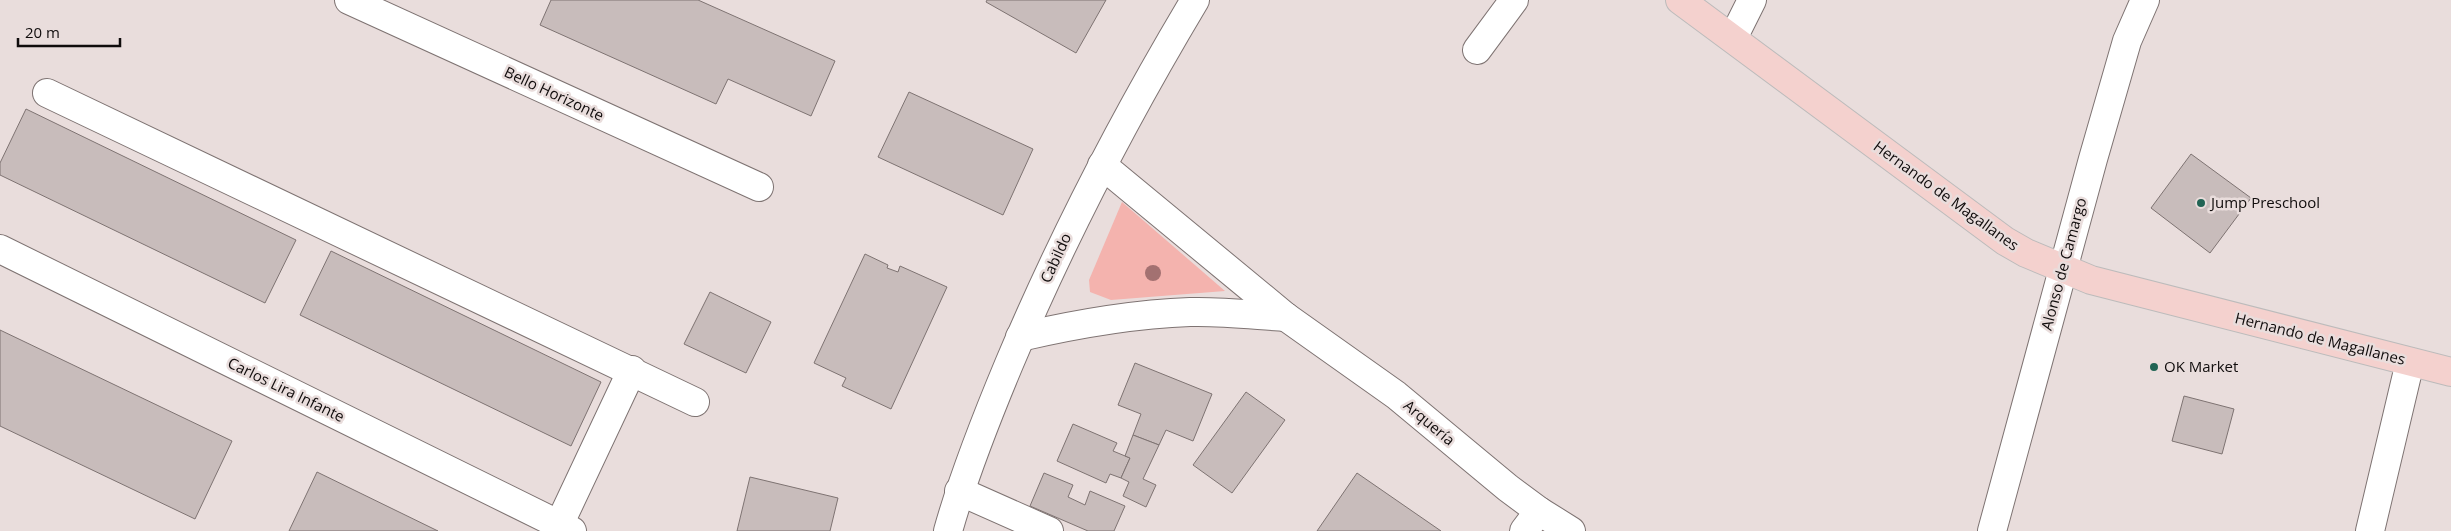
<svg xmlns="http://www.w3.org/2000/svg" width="2451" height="531" font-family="'Open Sans',sans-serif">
<rect width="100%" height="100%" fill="#e9dddc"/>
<!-- green -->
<polygon fill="#f4b3ae" points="1122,202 1225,291 1111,300 1090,292 1089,280"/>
<!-- building -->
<g fill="#c8bcbb" stroke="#7e7372">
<polygon points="551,0 698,0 835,61 811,116 728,79 716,104 540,25"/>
<polygon points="987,0 1106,0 1076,53 986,2"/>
<polygon points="909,92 1033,149 1003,215 878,157"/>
<polygon points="26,109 296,240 265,303 0,175 0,163"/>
<polygon points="2191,154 2251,198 2210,253 2151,208"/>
<polygon points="331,251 601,382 571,446 300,315"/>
<polygon points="865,254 888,265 887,268 898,272 900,266 947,287 891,409 842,386 846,378 814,363"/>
<polygon points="710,292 771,322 746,373 684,344"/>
<polygon points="0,330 232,441 195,519 0,426"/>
<polygon points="1135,363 1212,394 1193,441 1166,430 1159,445 1133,435 1141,414 1118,405"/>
<polygon points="1246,392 1285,420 1232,493 1193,465"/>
<polygon points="2184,396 2234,409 2222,454 2172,441"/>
<polygon points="1073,424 1117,443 1113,451 1130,458 1121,478 1110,474 1106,483 1057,461"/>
<polygon points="1133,435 1159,445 1143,479 1156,485 1146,507 1123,496 1129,482 1121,478 1130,458 1125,456"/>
<polygon points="317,472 438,531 289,531"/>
<polygon points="1044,473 1073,485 1068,497 1085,505 1090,491 1125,506 1114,531 1088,531 1030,506"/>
<polygon points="1357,473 1441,531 1317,531"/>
<polygon points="750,477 838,498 830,531 737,531"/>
</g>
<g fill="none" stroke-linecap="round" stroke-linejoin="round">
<defs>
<g id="minor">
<polyline points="349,0 759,187"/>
<polyline points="1733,38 1752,0"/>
<polyline points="1477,50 1514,0"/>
<polyline points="47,93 695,402"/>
<polyline points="1102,165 1286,317 1396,395 1508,488 1539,511 1571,531"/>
<polyline points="0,249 572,531"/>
<path d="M1020 337C1076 324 1133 314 1190 312 1222 311 1254 315 1286 317"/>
<polyline points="959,491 1049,531"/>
<polyline points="559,525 632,370"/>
<path d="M948 531C964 474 986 419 1009 364 1062 238 1125 117 1195 0"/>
<polyline points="1524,531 1539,511"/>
<polyline points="1992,531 2093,159 2127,41 2145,0"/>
<polyline points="2370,531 2410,362"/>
</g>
<polyline id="major" points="1680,0 2005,241 2026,253 2091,280 2451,372"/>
</defs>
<!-- minor casing -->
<use href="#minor" stroke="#7e7372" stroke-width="30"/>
<!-- major casing -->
<use href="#major" stroke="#bcbbbb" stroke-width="30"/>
<!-- minor -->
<use href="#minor" stroke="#fff" stroke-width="28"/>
<!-- major -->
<use href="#major" stroke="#f4d1ce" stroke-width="28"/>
</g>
<!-- trees -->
<circle fill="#a37171" cx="1153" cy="273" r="8"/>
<!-- markers -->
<g fill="#216454" stroke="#e9dddc" stroke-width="2">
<circle cx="2201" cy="203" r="5"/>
<circle cx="2154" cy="367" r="5"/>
</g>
<g text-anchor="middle" stroke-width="5" stroke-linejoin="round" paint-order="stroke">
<!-- street labels -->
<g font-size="15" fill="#100c0c" stroke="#e9dddc">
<text transform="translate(554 94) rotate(25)" y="5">Bello Horizonte</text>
<text transform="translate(1946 196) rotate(36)" y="5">Hernando de Magallanes</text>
<text transform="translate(1056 258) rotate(-65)" y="5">Cabildo</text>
<text transform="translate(2064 264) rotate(-75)" y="5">Alonso de Camargo</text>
<text transform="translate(2320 339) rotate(14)" y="5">Hernando de Magallanes</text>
<text transform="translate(286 390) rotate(26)" y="5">Carlos Lira Infante</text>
<text transform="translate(1429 423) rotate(40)" y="5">Arquería</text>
</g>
<!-- poi labels -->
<g font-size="15" fill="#100c0c" stroke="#e9dddc" text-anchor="start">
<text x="2211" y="208">Jump Preschool</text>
<text x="2164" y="372">OK Market</text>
</g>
</g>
<!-- scale -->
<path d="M18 38v8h102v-8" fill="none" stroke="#100c0c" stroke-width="2.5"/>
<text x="25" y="38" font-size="15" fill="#100c0c" stroke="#e9dddc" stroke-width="4" paint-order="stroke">20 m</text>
</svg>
